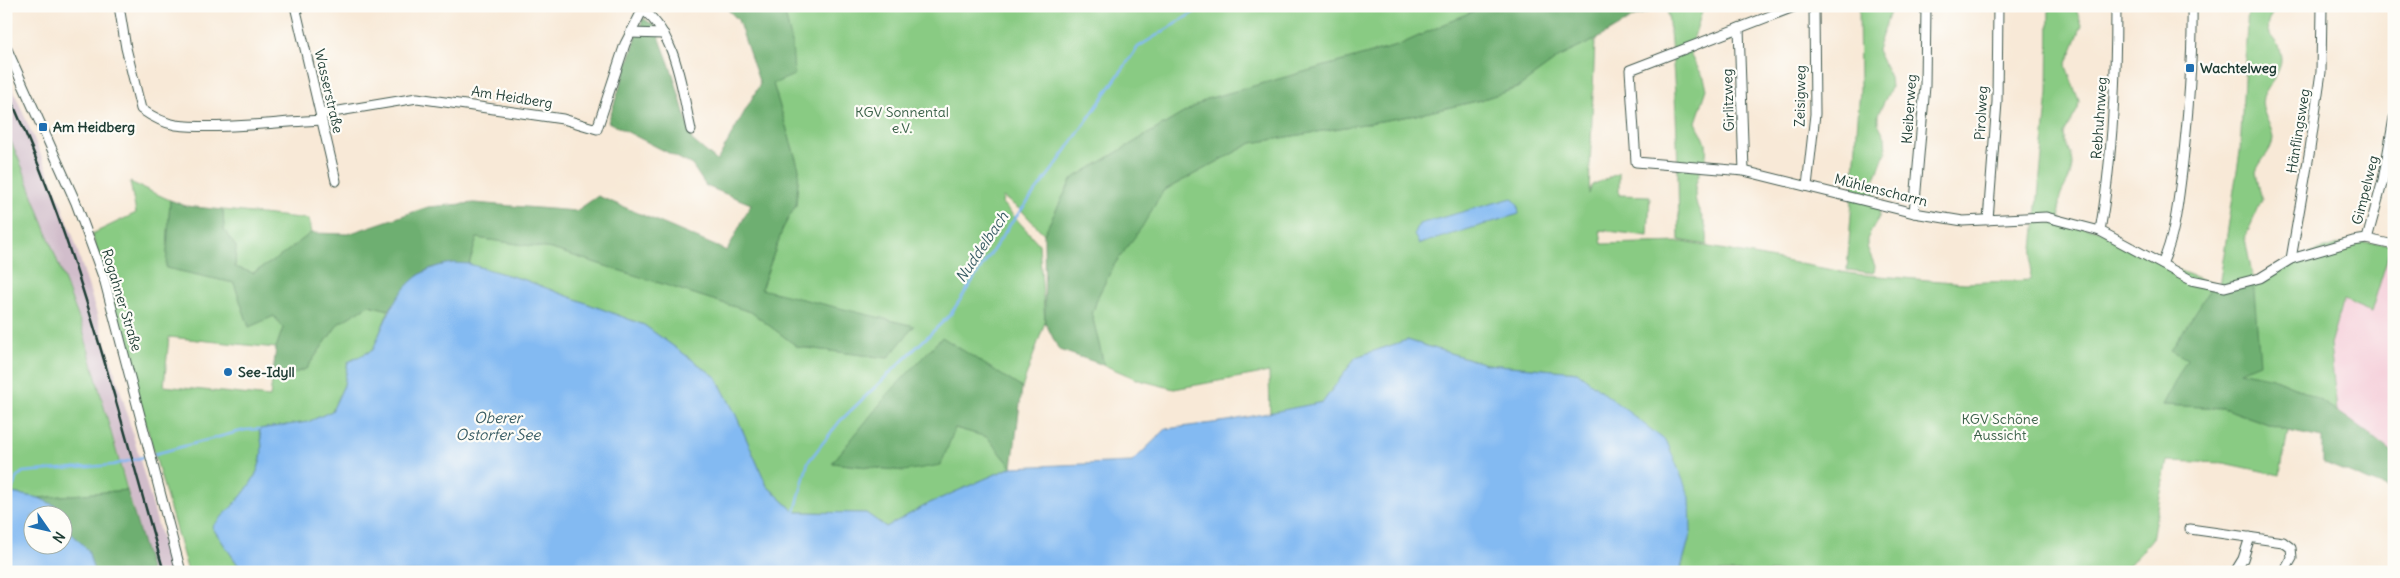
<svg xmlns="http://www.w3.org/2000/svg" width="2400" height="578" font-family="Delius,sans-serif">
<rect width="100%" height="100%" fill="#fdfcf7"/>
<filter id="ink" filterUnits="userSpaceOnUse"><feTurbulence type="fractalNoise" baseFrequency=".02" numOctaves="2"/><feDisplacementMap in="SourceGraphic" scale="10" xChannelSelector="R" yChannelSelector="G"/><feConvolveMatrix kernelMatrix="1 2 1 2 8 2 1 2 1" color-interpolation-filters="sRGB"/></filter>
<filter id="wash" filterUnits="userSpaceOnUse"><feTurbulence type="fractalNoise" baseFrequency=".0096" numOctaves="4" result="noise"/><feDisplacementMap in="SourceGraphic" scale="20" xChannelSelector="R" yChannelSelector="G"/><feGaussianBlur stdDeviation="1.12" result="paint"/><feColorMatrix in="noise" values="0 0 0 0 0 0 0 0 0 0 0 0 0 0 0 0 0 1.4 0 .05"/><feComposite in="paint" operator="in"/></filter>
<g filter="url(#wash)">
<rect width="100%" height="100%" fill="#f8e9d7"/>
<!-- built -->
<polygon fill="#f5cfda" points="2394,248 2394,454 2337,411 2330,344 2343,300 2371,312 2390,250"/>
<!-- industrial -->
<polygon fill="#d1bdcb" points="6,73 55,188 73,236 123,399 171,572 151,572 82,327 23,169 6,130"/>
<!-- green -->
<g fill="#89cb83" stroke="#54845c">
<polygon points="783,6 1484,6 1397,46 1207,99 1072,179 1044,234 1022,211 1003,197 1002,203 1039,244 1045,322 1022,388 942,338 832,463 904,471 955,428 987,437 1012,467 930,503 886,527 866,513 795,512 767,486 735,413 716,377 644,325 525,280 469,264 477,238 552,249 751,312 798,347 888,358 914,326 761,290 783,228 796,205 799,169 773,84 792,43"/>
<polygon points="1637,6 1663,6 1634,17"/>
<path d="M1667 6H1701L1702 12 1691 46V56L1704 78 1707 89 1696 122C1699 130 1704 136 1706 144 1710 161 1694 175 1695 193 1695 213 1710 221 1707 245L1679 240C1678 162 1677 84 1667 6Z"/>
<polygon points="1859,6 1892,6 1877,50 1890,77 1891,88 1878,114 1878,123 1885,137 1886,151 1873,184 1880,211 1879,217 1867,239 1867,247 1875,266 1874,273 1847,270 1860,89"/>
<path d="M2049 6H2075L2082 25 2066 66 2079 101 2078 109 2064 134C2065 145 2072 154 2072 165 2070 190 2052 190 2062 221L2100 231 2162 264 2219 286 2240 151 2248 6H2277C2254 39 2279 31 2281 58 2282 73 2267 84 2263 97 2259 111 2272 124 2273 138 2273 151 2259 161 2256 172L2262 200 2245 238 2253 280 2291 259 2352 241 2392 244 2371 312 2343 300 2330 344 2337 411 2301 390 2275 379 2239 371 2163 405 2223 408 2288 431 2280 475 2224 463 2167 461 2152 539 2123 572H1680L1691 532 1577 372 1486 364 1407 340 1356 357 1323 402 1270 413 1269 372 1174 389 1139 380 1104 365 1092 315 1098 296 1114 265 1141 227 1163 191 1252 143 1416 115 1477 101 1517 88 1561 56 1595 40 1589 194 1592 185 1619 173V195L1650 196 1648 236 1600 230 1602 244 1683 242 1854 274 1965 283 2030 280 2048 93Z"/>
<polygon points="6,130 23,169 82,327 127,490 39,498 6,492"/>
<path d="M130 182 170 200 166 268 234 283 249 327 274 316 283 328 276 348 169 337 164 386 270 397 272 381 306 369 339 323 369 305 389 310 373 350 348 362 344 385 332 411 308 422 259 429C272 472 239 499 212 527L243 572H188L92 234 136 213Z"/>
<polygon points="223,210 309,219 311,233 278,258 253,273 235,267 236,247 224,230"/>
</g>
<!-- forest -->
<g fill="#6eaf71" stroke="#467652">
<path d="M724 6H783L792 43 794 75 773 84 799 169 796 205 783 228 761 289 914 326 888 358 798 347 751 312 552 249 477 238 469 264C424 262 414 275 389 310L369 305 339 323 306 369 272 381 276 348 283 328 274 316 249 327 234 283 166 268 170 200 186 206 223 210 224 230 236 247 235 267 253 273 278 258 311 233 348 234 428 207 474 203 576 211 598 196 727 251 751 204 706 186 692 165 608 122 643 18 655 26 673 74 692 140 717 161 760 84 738 20Z"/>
<polygon points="1484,6 1637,6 1634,17 1595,40 1561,56 1517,88 1477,101 1416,115 1252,143 1163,191 1142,227 1114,265 1098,296 1092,315 1104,365 1059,350 1045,322 1044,234 1072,179 1207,99 1397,46"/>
<path d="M2253 280 2260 363 2240 371C2252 374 2266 375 2277 380 2321 396 2358 425 2394 454V491L2322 462V438L2288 431 2223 408 2163 405 2187 359 2171 350 2213 285Z"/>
<polygon points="942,337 1022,388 1012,467 987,437 955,428 941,465 904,471 832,463 889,393"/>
<polygon points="127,490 151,572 94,572 88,550 63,525 62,516 58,515 56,506 39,498"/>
</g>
<!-- water -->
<g fill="#83baf2" stroke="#517c93">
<polygon points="1512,198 1518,205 1519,214 1419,244 1414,235 1419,224"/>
<path d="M454 263 469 264 525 280 644 325 716 377 735 413 767 486 795 512 866 513 886 527 930 503 1012 467 1132 462 1166 429 1228 421 1323 402 1356 357 1407 340 1486 364 1577 372 1667 442 1690 497 1691 532 1680 572H243L212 527C239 499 272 472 259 429L308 422 332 411 344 385 348 362 373 350C390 308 404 268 454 263Z"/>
<polygon points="6,492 39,498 56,506 58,515 32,516 32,546 62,546 63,525 88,550 94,572 6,572"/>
</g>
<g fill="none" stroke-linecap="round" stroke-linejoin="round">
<!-- stream -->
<g stroke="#83baf2" stroke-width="2.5">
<polyline points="10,494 17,477 23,472 113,465 245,430 259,429"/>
<polyline points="795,512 808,462 840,421 950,315 1009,226 1056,165 1138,47 1204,6"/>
</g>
</g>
</g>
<g filter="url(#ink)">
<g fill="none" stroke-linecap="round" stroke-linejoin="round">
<defs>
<g id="minor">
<path d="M119 6 126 48 141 109C151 116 164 123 176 125 219 130 277 122 322 120"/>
<polyline points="295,6 336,181"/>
<path d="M638 6C677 32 681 87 691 130"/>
<polyline points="1796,6 1630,70 1636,162 1744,171 1914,213 1963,221 2046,217 2100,231 2191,280 2225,287 2260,278 2291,259 2353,241 2367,239 2394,245"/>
<polyline points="1739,28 1744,171"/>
<polyline points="630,33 664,34"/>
<polyline points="6,47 76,203 105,282 181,572"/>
<polyline points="321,114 417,98 563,119 597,129 625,44 643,9"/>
<polyline points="1807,186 1815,114 1814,6"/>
<polyline points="1914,213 1925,86 1926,6"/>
<polyline points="1988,220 1997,102 1998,6"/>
<path d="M2100 231C2113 157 2116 82 2116 6"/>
<polyline points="2367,239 2383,180 2394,118"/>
<polyline points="2291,259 2310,149 2321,72 2322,6"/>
<path d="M2162 264C2175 236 2178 202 2182 171 2188 117 2193 61 2192 6"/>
<polyline points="2190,529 2283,542 2291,548 2292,558 2284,572"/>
<polyline points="2235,572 2243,559 2250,537"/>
</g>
</defs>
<!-- minor casing -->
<use href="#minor" stroke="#40574c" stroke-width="11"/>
<!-- minor -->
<use href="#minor" stroke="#fff" stroke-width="9"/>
<!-- rail -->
<path stroke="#1f3d34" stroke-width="2.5" d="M6 89C78 244 117 409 164 572"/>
</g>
</g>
<!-- markers -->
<g fill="#1f6fb2" stroke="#fdfcf7" stroke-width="2">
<rect x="2185" y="63" width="10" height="10" rx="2.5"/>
<rect x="38" y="122" width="10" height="10" rx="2.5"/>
<circle cx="228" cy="372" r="5"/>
</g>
<g text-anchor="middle" stroke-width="4.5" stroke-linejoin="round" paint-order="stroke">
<!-- poi labels -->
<g font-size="14" font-weight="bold" fill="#1f3d34" stroke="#fdfcf7" text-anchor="start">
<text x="2200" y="73">Wachtelweg</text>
<text x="53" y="132">Am Heidberg</text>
<text x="238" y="377">See-Idyll</text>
</g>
<!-- street labels -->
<g font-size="14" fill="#1f3d34" stroke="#fdfcf7">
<text transform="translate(329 91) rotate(77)" y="5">Wasserstraße</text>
<text transform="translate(1800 96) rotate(-89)" y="5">Zeisigweg</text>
<text transform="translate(512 97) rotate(9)" y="5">Am Heidberg</text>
<text transform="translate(1728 100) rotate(-92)" y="5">Girlitzweg</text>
<text transform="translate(1909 109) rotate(-86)" y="5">Kleiberweg</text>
<text transform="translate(1981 113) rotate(-87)" y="5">Pirolweg</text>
<text transform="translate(2099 118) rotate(-86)" y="5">Rebhuhnweg</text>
<text transform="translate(2298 131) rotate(-81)" y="5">Hänflingsweg</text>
<text transform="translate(1881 190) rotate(14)" y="5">Mühlenscharrn</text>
<text transform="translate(2365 190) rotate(-76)" y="5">Gimpelweg</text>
<text transform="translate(122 300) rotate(73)" y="5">Rogahner Straße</text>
</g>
<!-- park labels -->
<g font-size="14" fill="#3a6048" stroke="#fdfcf7">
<text x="902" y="117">KGV Sonnental<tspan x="902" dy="16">e.V.</tspan></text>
<text x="2000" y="424">KGV Schöne<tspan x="2000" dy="16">Aussicht</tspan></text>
</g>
<!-- water labels -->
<g font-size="15" font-style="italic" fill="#385c64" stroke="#fdfcf7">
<text transform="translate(982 247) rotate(-56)" y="5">Nuddelbach</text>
<text x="498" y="423">Oberer<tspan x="498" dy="17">Ostorfer See</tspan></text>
</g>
</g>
<!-- margin -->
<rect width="2400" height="578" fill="none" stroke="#fdfcf7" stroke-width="25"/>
<!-- north arrow -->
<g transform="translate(48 530) rotate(124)"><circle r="24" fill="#fdfcf7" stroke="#a4b0a9"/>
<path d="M0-4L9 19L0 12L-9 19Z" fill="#1f6fb2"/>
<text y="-8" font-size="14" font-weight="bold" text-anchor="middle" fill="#1f3d34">N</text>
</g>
</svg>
